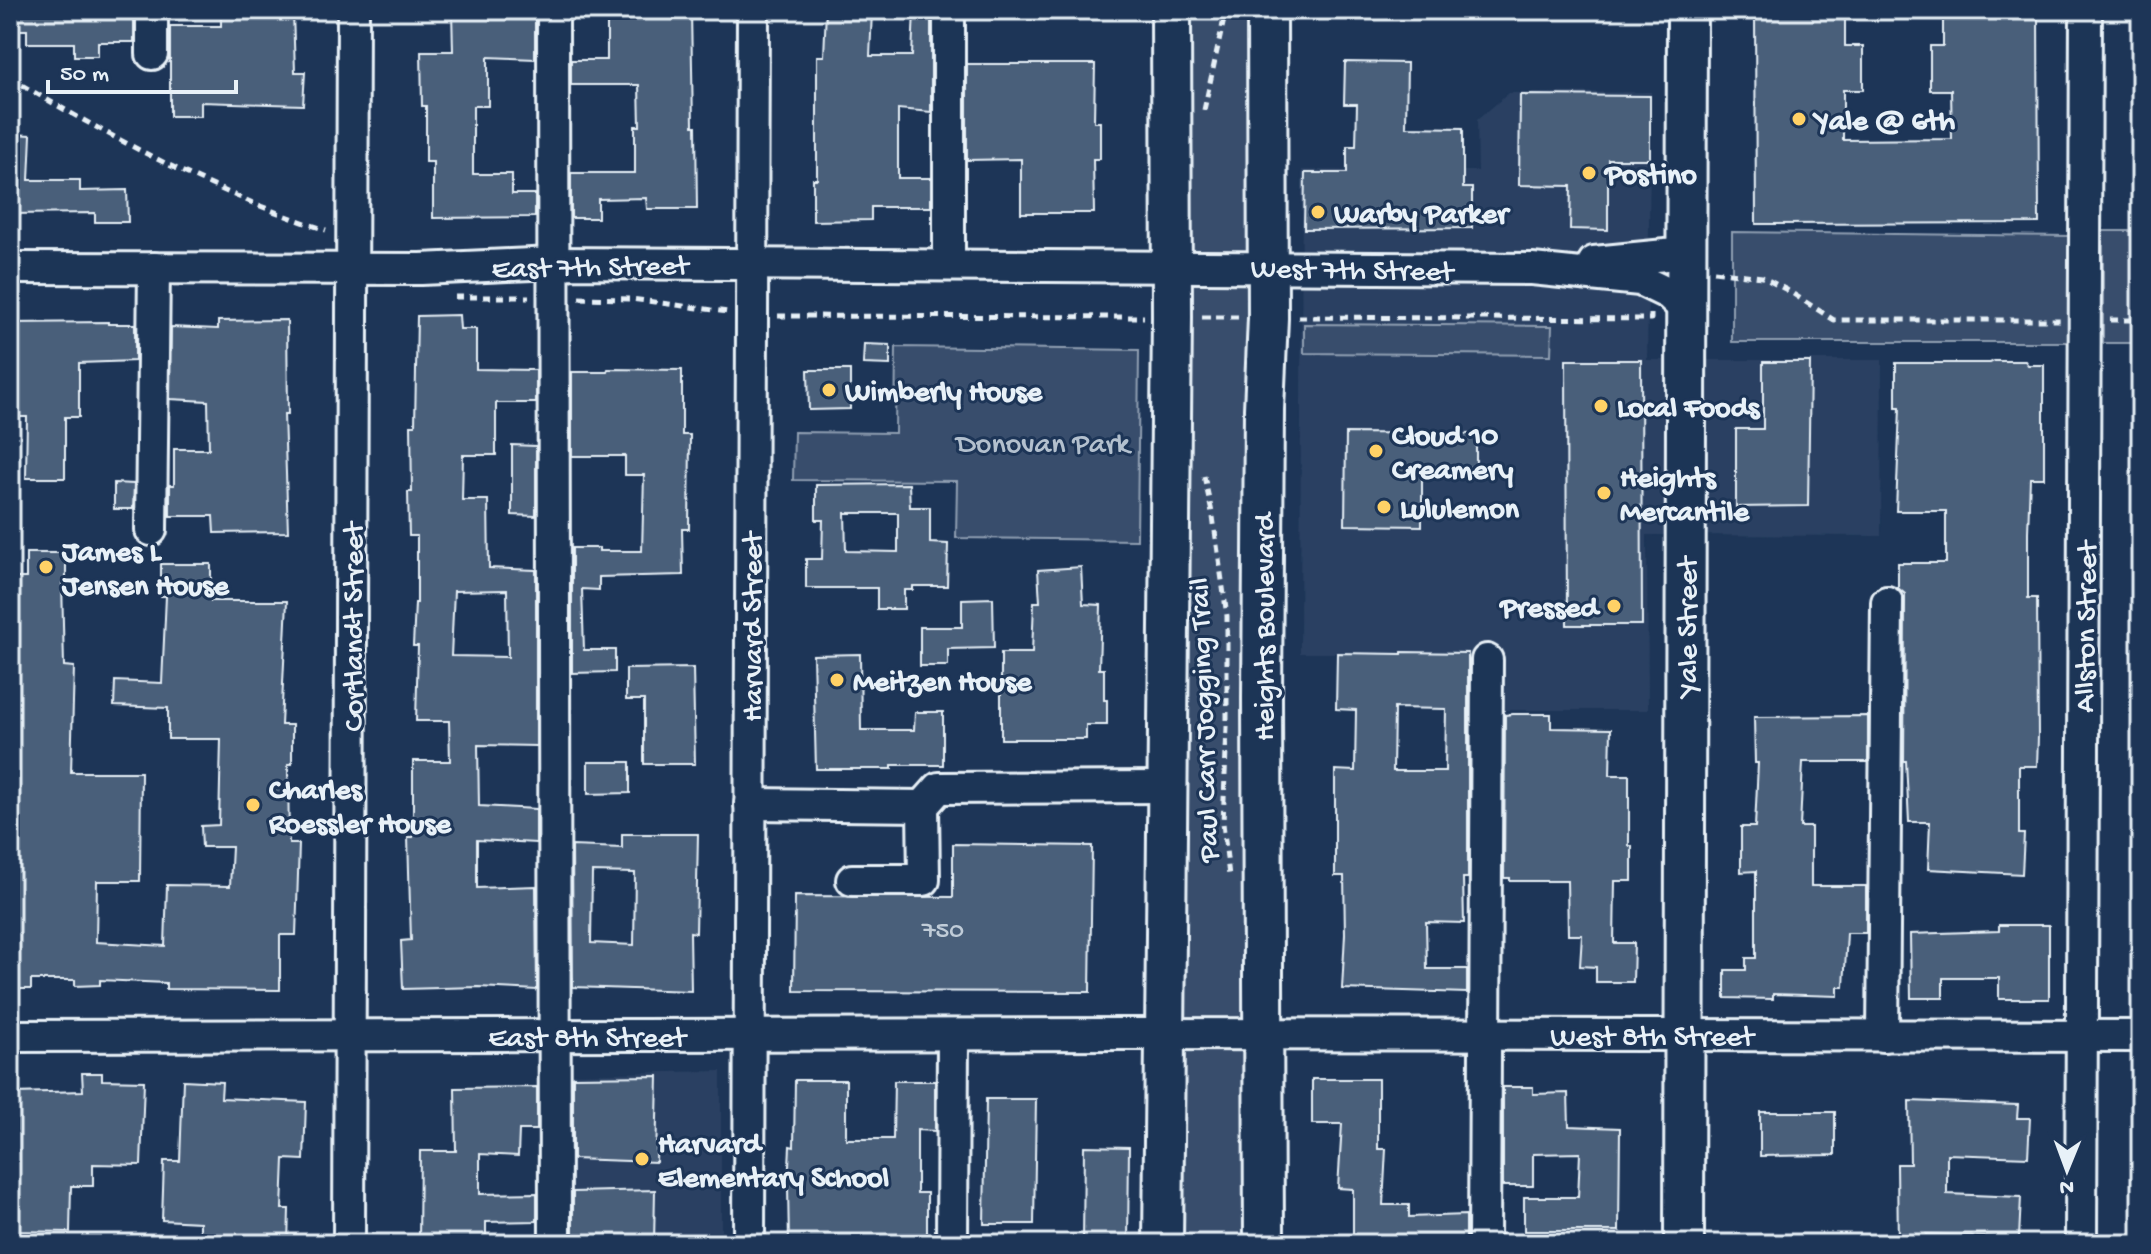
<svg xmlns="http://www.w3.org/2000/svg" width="2151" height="1254" font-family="'Gochi Hand',sans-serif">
<rect width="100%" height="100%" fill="#1d3557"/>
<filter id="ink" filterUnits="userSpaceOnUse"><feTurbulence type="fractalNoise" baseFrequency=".0125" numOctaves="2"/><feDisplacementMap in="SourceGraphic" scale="16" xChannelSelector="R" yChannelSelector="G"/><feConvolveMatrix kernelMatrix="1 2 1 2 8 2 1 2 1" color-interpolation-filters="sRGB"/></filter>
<g filter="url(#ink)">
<!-- built -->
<g fill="#2a4162">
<polygon points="1651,92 1647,360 1882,360 1881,536 1647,535 1648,710 1497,710 1495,653 1300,653 1302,170 1478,171 1477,120 1509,93"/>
<polygon points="721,1071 721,1244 562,1244 562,1074"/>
</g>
<!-- green -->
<g fill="#374d6c" stroke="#909fb2" stroke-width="2">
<polygon points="1187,10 1254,10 1248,1244 1177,1244 1187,920"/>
<rect x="2103" y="231" width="38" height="112"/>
<polygon points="1732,232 2073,236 2075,342 1732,342"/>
<polygon points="1304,324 1552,326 1551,355 1304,353"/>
<polygon points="896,347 1139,350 1137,540 956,538 957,481 793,480 794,432 895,433"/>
</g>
<!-- building -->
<g fill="#495e7a" stroke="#e8f1f8" stroke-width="2" fill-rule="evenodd">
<polygon points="10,10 134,10 134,42 98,42 98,56 74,56 74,43 27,43 27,30 10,30"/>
<polygon points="452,10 535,10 535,59 488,57 488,106 473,106 473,174 512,174 512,194 535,194 535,217 433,218 433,162 426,162 426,106 422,106 421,51 453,51"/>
<polygon points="607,10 691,10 693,126 696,126 697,209 647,209 646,198 598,199 598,218 571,218 571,173 635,173 635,126 640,126 639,85 571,85 571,60 607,60"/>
<polygon points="826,10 872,11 870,56 912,56 914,10 931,10 931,112 898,109 898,178 931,178 931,207 871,207 871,220 813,221 813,179 817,179 817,56 824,56"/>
<polygon points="1755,10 1845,10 1845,46 1863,46 1863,90 1843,90 1843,140 1952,139 1951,90 1930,90 1930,46 1943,46 1943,10 2038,10 2039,223 1756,224"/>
<polygon points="293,12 295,72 305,72 303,105 201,102 201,116 170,116 170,26 221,26 221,14"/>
<polygon points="1345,62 1407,63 1406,127 1463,128 1463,188 1472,188 1472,228 1304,229 1305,173 1347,173 1347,146 1356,146 1357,104 1344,104"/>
<polygon points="967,64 1095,64 1094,122 1100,122 1100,159 1093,159 1094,213 1021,213 1021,159 967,160"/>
<polygon points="1520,95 1650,96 1650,159 1608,159 1608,230 1570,229 1571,186 1519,185"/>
<polygon points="10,134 31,135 29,180 80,180 80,191 127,190 128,222 95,222 95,213 10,214"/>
<path d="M459 315 460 329H476V369L536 370V403H496V455H463L462 500H488L489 568 536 570V746L478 745 479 806 536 809V843L477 840V888L536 886 537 990 478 987 403 989 401 941 411 940 408 837H413V761H450L449 721H416L418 646H413L415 603H417V536H409L408 492H412L411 425H415L417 316ZM507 590 508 657 451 656 454 591Z"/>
<polygon points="287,320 288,414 284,414 288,532 214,533 213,516 170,516 170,485 174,485 174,449 209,449 208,401 170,399 171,327 218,329 218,321"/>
<polygon points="108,322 108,324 135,324 135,361 79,363 79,417 65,417 65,478 26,478 27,417 14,417 14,364 10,364 10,323"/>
<polygon points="864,344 890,345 890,365 863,364"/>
<polygon points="1566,360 1641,360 1642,625 1567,625"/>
<polygon points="1994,361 2025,361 2028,365 2044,365 2044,478 2030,478 2028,532 2028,598 2037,598 2038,737 2037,766 2019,766 2019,834 2024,834 2022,874 1928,869 1930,822 1909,822 1906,761 1904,761 1905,602 1905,594 1898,588 1898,563 1946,563 1946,511 1896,511 1900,407 1896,407 1896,363 1990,363"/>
<polygon points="1763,362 1810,362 1808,506 1736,507 1736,429 1763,429"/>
<polygon points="608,369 682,370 682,435 690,435 689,529 682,529 683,575 599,577 599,590 582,589 584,650 615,650 615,672 572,673 572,548 599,548 599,551 642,551 644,475 625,475 625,456 572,456 572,372 607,372"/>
<polygon points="808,370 850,370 850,409 809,410"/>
<polygon points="1346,433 1476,434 1476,467 1422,467 1422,526 1345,525"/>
<polygon points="512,445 536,446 536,516 512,515"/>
<polygon points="114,483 134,484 133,509 114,509"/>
<path d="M909 484 910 507H930V543L948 544 947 586H913V590H904V609H877V588H806V559H822L823 520H816V485ZM845 513H898V552L846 551Z"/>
<polygon points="26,553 66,553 66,581 62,581 64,666 74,667 71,772 141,772 140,881 97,881 96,942 165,946 167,885 230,886 232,847 202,847 201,826 219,825 221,739 168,739 168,708 114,706 115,681 162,683 166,596 161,596 161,564 211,564 211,601 287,601 281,725 292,725 292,764 288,764 289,844 299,844 296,935 280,935 280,990 166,989 166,983 100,980 100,985 75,986 75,980 31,980 31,989 10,989 10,840 12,840 10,578 26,578"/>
<polygon points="1081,567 1083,604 1101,605 1099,669 1104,669 1104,700 1107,700 1107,725 1086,725 1086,739 1001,739 1001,653 1032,653 1034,602 1040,602 1038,570"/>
<polygon points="993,598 994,648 948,649 948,666 920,666 920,627 962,627 962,599"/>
<path d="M1402 652 1468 653V878H1463L1464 923 1426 922 1427 969H1467V993L1342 989 1345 934 1344 876H1335V770L1355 771 1356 710 1336 709 1337 653 1402 654ZM1394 708 1446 709 1445 771H1393Z"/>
<polygon points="860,654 861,730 914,730 915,712 943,712 943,765 892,765 892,769 816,769 813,655"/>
<polygon points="693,668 695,764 644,764 644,700 626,700 626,669"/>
<polygon points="1513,714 1551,714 1551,728 1611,729 1610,775 1629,775 1629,846 1632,846 1632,881 1615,881 1614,943 1634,943 1633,982 1596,982 1596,967 1580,966 1582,935 1568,935 1567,881 1510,881 1510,878 1504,878 1505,715"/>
<polygon points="1868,716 1868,762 1803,762 1800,827 1811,827 1811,886 1866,886 1866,933 1847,933 1844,987 1838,987 1838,996 1773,994 1773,999 1725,998 1725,970 1746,970 1746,958 1756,958 1756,871 1741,872 1741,827 1755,827 1758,763 1755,763 1754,717"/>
<polygon points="588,762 630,762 630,793 588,794"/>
<path d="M622 834H698L696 933 690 932 691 991 573 987 572 846 622 848ZM592 872 635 873 634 945 591 943Z"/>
<polygon points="953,844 1092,846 1090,992 794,991 795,896 953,897"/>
<polygon points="1999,925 2049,925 2049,999 1999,999 1999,978 1943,978 1943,998 1911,998 1910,934 1999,931"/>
<polygon points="82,1073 102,1073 102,1080 144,1081 141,1165 93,1164 93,1186 71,1186 70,1232 13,1231 16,1142 15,1093 83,1091"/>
<polygon points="658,1076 656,1162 573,1159 573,1077"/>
<polygon points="1312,1079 1378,1079 1378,1149 1386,1149 1383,1205 1409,1205 1409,1217 1466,1215 1466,1244 1353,1244 1353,1189 1338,1188 1342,1124 1312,1124"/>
<polygon points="183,1080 222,1082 221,1098 306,1102 304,1160 284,1159 282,1209 289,1209 288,1244 200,1243 200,1222 162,1220 164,1161 180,1161"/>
<polygon points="795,1080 846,1080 846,1139 893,1139 894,1081 935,1081 935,1131 917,1130 917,1193 927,1193 927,1244 789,1244 788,1186 790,1146 794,1147"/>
<polygon points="537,1087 537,1130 519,1130 518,1156 480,1154 480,1194 537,1193 537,1221 486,1222 486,1240 419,1241 420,1151 456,1151 455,1088"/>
<polygon points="1503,1087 1533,1087 1533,1094 1568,1093 1569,1126 1620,1128 1619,1231 1524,1231 1524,1197 1578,1197 1580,1153 1533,1154 1533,1186 1503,1186"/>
<polygon points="986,1099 1036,1099 1034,1224 984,1224"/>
<polygon points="1909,1101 2018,1105 2017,1118 2030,1118 2028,1157 1947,1154 1947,1194 2021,1197 2019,1238 1926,1234 1926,1244 1898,1244 1897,1164 1910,1164"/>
<polygon points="1760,1112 1835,1112 1835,1155 1760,1156"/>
<polygon points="1084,1146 1129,1147 1128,1244 1083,1244"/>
<polygon points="655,1190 654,1244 573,1244 573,1192"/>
</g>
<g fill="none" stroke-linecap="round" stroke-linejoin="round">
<defs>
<g id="minor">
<polyline points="553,10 555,1244"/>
<polyline points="949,10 949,265"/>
<polyline points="152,54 152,10"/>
<polyline points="1594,262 1686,253"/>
<polyline points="10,268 421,269 553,263 1532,269 1640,280 1669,294 1687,311"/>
<polyline points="151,530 154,268"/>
<polyline points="750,804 923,806 939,788 1166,787"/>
<polyline points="852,880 924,880 923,806"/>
<polyline points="10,1036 1132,1034 2141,1036"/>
<polyline points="1883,1036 1887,602"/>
<polyline points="349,1244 353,10"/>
<polyline points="749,1244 753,10"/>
<polyline points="952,1244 953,1035"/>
<polyline points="1484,1244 1487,660"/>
<polyline points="2081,1244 2086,10"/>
</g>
<g id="major">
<polyline points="1163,1244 1172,317 1171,10"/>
<polyline points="1264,1244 1262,699 1264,409 1268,318 1267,10"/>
<polyline points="1684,1244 1687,10"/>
</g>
</defs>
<!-- minor casing -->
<use href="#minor" stroke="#e8f1f8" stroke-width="36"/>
<!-- major casing -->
<use href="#major" stroke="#e8f1f8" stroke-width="44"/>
<!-- path -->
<g stroke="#e8f1f8" stroke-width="5" stroke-dasharray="8 6" stroke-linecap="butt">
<path d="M10 78C110 137 216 194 326 230"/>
<polyline points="1204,110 1226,10"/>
<polyline points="1714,271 1762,277 1787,290 1834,320 2060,320"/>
<polyline points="455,297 529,297"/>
<polyline points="579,298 632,299 728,312"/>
<polyline points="778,316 1144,317"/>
<polyline points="1202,317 1240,317"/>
<polyline points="1298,317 1651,319 1651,314"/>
<polyline points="2110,320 2141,320"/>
<polyline points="1204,476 1213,517 1227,616 1227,727 1223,823 1229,876"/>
</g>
<!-- minor -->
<use href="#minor" stroke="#1d3557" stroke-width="30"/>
<!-- major -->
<use href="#major" stroke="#1d3557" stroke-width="38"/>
</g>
</g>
<!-- markers -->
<g fill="#ffd166" stroke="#1d3557" stroke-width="3">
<circle cx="1799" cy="119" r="8"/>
<circle cx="1589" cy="173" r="8"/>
<circle cx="1318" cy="212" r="8"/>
<circle cx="829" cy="390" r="8"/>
<circle cx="1601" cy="406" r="8"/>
<circle cx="1376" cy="451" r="8"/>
<circle cx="1604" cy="493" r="8"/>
<circle cx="1384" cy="507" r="8"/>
<circle cx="46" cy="567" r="8"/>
<circle cx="1614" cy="606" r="8"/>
<circle cx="837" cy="680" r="8"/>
<circle cx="253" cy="805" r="8"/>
<circle cx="642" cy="1159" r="8"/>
</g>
<g text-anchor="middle" stroke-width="6" stroke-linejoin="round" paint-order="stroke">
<!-- number labels -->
<g font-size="26" fill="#c0ccd8">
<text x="943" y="937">750</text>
</g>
<!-- poi labels -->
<g font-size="30" font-weight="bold" fill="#e8f1f8" stroke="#1d3557" text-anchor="start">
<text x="1815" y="129">Yale @ 6th</text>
<text x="1605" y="183">Postino</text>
<text x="1334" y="222">Warby Parker</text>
<text x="845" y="400">Wimberly House</text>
<text x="1617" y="416">Local Foods</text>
<text x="1392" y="444">Cloud 10<tspan x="1392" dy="34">Creamery</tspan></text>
<text x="1620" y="486">Heights<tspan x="1620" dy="34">Mercantile</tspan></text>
<text x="1400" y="517">Lululemon</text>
<text x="62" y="560">James L<tspan x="62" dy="34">Jensen House</tspan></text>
<text x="1598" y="616" text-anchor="end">Pressed</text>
<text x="853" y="690">Meitzen House</text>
<text x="269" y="798">Charles<tspan x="269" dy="34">Roessler House</tspan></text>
<text x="658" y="1152">Harvard<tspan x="658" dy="34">Elementary School</tspan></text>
</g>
<!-- street labels -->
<g font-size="30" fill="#e8f1f8" stroke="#1d3557">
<text transform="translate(590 265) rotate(-1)" y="10">East 7th Street</text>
<text transform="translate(1352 268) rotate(1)" y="10">West 7th Street</text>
<text transform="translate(352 627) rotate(-90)" y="10">Cortlandt Street</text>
<text transform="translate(751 627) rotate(-90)" y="10">Harvard Street</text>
<text transform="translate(1263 627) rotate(-90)" y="10">Heights Boulevard</text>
<text transform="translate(1686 627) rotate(-90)" y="10">Yale Street</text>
<text transform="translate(2084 627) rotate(-89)" y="10">Allston Street</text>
<text transform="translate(1202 720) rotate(-92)" y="10">Paul Carr Jogging Trail</text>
<text x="1652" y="1045">West 8th Street</text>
<text x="587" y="1046">East 8th Street</text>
</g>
<!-- park labels -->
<g font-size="30" fill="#b3c0ce" stroke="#1d3557">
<text x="1043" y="452">Donovan Park</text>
</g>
</g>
<!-- margin -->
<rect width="2151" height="1254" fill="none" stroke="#1d3557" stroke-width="40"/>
<rect x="20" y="20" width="2111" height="1214" fill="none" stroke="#e8f1f8" stroke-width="3" filter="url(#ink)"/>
<!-- north arrow -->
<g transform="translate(2067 1170) rotate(181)" stroke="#1d3557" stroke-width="6" paint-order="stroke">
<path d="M0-6L14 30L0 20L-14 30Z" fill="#e8f1f8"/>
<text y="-12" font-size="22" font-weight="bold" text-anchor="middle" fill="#e8f1f8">N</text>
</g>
<!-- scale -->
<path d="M48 80v12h188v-12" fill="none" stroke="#e8f1f8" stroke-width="4"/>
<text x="60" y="80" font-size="24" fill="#e8f1f8" stroke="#1d3557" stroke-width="6" paint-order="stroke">50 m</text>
</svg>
